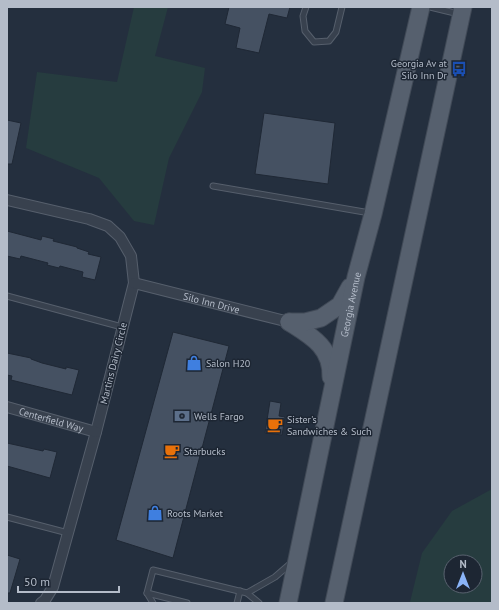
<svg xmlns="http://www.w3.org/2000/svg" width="499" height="610" font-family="'PT Sans',sans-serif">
<rect width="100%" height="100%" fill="#242f3e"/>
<!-- green -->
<g fill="#263c3f" fill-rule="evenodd">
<polygon points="134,7 168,7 155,56 205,68 202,92 169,158 154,225 134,221 99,178 26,148 37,72 117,82"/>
<path d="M492 489V603L410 602 422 553 452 511ZM451 562H475V586H451Z"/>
</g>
<!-- building -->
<g fill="#455162" stroke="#1f2835">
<polygon points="229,7 290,7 287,18 269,14 259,53 236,48 240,28 225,24"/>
<polygon points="264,113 335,123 328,184 255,174"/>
<polygon points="7,120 21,123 12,164 7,164"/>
<polygon points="7,231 41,240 42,236 54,239 53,241 77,247 77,248 89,252 88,254 101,257 95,280 82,277 83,272 60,266 59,268 47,265 48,263 21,256 20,259 7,256"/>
<polygon points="173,332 229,346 173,558 116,540"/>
<polygon points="7,353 31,358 31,359 42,363 66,369 66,367 79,370 72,395 11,380 12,376 7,375"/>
<polygon points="270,401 281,403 279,416 285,417 282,435 265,433"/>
<polygon points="7,443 43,451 44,449 57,452 50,478 7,466"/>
<polygon points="7,555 20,559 10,593 7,593"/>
</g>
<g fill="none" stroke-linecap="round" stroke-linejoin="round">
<defs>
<g id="service">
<polyline points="306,7 303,16 305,31 314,42 329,41 336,32 342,7"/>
<polyline points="430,7 459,14"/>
<polyline points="213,186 370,213"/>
<polyline points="7,296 122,327"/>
<polyline points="7,517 68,533"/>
<polyline points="147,593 187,603"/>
<polyline points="247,593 275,577 290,564"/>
<polyline points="153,603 147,593 153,570 247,593 259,603"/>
<polyline points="237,603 240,591"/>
</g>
<g id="minor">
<polyline points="7,200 89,219 108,226 120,237 131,256 134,283 96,432 53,587 45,600 41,603"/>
<path id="s1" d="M134 283 289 322"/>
<path id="s2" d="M7 407 96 432"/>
</g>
<g id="primary">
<path d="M289 322C311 336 332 347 331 377"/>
<polyline points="289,322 305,322 321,318 340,305 350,287"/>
<path id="s3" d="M288 603 356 277 373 214 421 7"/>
<polyline points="334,603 463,7"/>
</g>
</defs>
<!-- service casing -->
<use href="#service" stroke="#565f6c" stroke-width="7"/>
<!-- minor casing -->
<use href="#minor" stroke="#565f6c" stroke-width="12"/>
<!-- primary casing -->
<use href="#primary" stroke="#414a57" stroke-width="19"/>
<!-- service -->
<use href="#service" stroke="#38414e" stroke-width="5"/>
<!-- minor -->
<use href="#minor" stroke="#38414e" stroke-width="10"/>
<!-- primary -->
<use href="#primary" stroke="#56606e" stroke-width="17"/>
</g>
<!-- icons -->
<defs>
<symbol id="bus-bare" viewBox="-9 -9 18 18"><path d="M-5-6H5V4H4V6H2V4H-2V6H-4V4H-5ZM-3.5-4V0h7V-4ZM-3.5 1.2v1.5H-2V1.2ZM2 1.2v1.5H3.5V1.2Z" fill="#1a4fb4" stroke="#1d2633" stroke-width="2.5" paint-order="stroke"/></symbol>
<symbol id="shop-bare" viewBox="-9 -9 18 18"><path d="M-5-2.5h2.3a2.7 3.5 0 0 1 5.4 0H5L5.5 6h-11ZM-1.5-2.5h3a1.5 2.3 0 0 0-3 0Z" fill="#3f7fe0" stroke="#1d2633" stroke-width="2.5" paint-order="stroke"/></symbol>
<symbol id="bank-bare" viewBox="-9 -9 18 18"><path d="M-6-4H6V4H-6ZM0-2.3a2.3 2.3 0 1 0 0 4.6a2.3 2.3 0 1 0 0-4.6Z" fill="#5c6f8a" stroke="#1d2633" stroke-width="2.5" paint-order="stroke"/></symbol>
<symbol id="cafe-bare" viewBox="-9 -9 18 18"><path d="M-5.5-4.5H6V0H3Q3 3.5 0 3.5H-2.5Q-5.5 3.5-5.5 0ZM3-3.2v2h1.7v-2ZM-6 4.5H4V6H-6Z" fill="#e8710a" stroke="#1d2633" stroke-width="2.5" paint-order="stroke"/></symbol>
</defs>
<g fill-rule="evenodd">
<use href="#bus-bare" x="448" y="58" width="22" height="22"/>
<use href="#shop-bare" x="183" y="352" width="22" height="22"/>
<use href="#bank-bare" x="171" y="405" width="22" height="22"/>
<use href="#cafe-bare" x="264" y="414" width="22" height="22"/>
<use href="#cafe-bare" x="161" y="440" width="22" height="22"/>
<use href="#shop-bare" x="144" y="502" width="22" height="22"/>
</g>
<g text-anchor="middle" stroke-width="3" stroke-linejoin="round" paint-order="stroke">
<!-- poi labels -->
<g font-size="10" fill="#b4bcc9" stroke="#1d2633" text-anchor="start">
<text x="447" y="67" text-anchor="end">Georgia Av at<tspan x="447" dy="12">Silo Inn Dr</tspan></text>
<text x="206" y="367">Salon H20</text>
<text x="194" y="420">Wells Fargo</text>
<text x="287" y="423">Sister's<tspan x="287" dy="12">Sandwiches &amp; Such</tspan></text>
<text x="184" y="455">Starbucks</text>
<text x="167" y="517">Roots Market</text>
</g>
<!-- street labels -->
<g font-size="10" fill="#b4bcc9" stroke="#1d2633">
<text dy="4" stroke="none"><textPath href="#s1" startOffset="80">Silo Inn Drive</textPath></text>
<text dy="4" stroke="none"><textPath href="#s3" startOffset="305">Georgia Avenue</textPath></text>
<text transform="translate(113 363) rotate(-76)" y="4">Martins Dairy Circle</text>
<text dy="4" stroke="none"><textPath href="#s2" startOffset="46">Centerfield Way</textPath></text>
</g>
</g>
<!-- border -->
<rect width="499" height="610" fill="none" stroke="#b4bcc9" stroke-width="16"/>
<!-- north arrow -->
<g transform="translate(463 574)"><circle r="19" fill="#1d2633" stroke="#59626f"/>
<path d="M0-3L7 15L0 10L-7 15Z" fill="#8ab4f8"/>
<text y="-6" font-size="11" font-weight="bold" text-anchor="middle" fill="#b4bcc9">N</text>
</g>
<!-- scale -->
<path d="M18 586v6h101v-6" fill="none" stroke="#b4bcc9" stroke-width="2"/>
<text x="24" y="586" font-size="12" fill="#b4bcc9" stroke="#1d2633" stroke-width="3" paint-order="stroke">50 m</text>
</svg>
